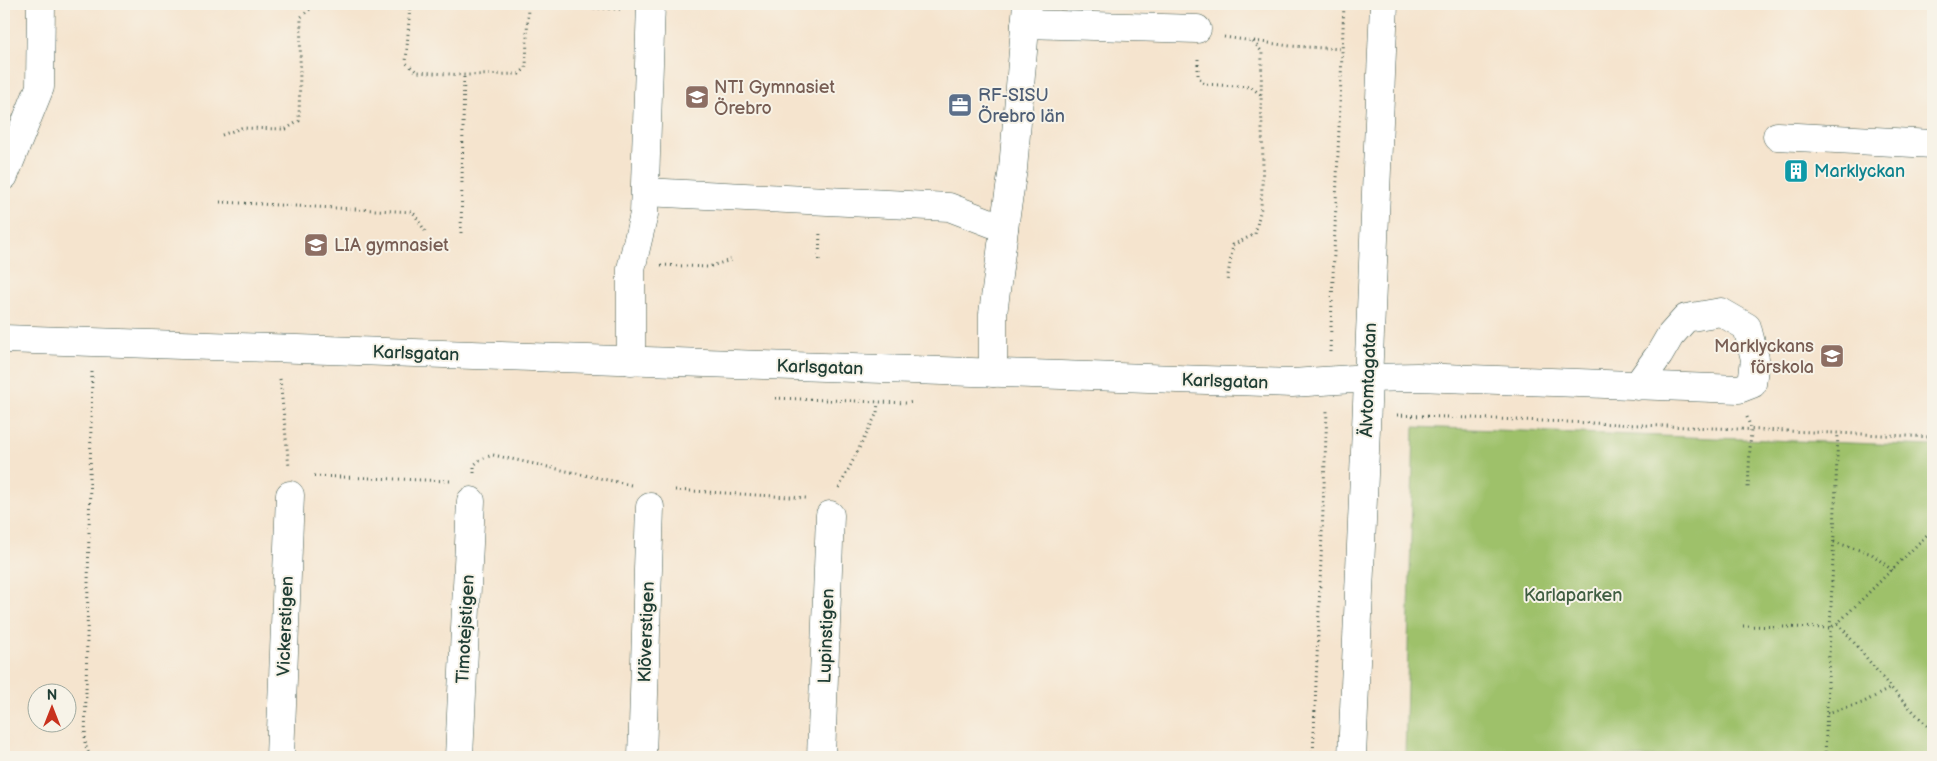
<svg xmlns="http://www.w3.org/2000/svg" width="1937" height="761" font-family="'Balsamiq Sans',sans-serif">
<rect width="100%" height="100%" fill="#f7f3e8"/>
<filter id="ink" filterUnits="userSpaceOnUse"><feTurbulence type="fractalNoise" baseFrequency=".02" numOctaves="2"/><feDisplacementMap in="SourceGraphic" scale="10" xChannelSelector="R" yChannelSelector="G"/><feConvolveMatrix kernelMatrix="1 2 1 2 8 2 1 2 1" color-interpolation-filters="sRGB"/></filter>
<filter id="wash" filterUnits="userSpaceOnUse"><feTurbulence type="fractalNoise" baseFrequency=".0096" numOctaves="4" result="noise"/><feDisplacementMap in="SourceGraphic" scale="20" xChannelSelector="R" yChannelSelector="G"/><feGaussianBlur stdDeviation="1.12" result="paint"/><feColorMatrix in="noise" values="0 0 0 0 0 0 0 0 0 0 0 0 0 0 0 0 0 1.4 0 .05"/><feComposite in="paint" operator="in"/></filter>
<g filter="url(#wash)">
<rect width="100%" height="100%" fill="#f5e4ce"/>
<!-- green -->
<polygon fill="#9ec16b" stroke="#5e7f50" points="1414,427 1933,446 1933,757 1405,757"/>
</g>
<g filter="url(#ink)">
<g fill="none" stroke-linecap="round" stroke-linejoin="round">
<defs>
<g id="minor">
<polyline points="1025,24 1197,29"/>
<polyline points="1777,136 1933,144"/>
<polyline points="4,176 40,87 41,4"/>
<polyline points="645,192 949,207 1004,228"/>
<polyline points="4,339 1292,383 1368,378 1417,377 1739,389 1752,384 1755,359 1747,327 1721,312 1686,318 1670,336 1659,355 1637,386"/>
<polyline points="631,361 631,269 644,214 651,4"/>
<polyline points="993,373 993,314 1006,214 1013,169 1027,4"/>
<polyline points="280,757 290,495"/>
<polyline points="459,757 471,501"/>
<polyline points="642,757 650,507"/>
<polyline points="821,757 830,515"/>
<polyline points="1352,757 1384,4"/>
</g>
</defs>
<!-- minor casing -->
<use href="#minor" stroke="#3f564b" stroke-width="29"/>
<!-- path -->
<g stroke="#3f564b" stroke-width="3" stroke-dasharray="1 4" stroke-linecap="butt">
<polyline points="410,4 406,63 417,72 464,75 519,74 526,68 528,5"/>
<polyline points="484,4 621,9"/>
<polyline points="4,14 5,12 11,9"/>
<polyline points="1224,37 1253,41 1262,52 1261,95 1263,162 1261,208 1255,234 1233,245 1227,281"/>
<polyline points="1254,41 1290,46 1342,49"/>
<polyline points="1198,59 1198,76 1204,84 1251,87 1261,95"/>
<polyline points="222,135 241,128 286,129 299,121 301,17 316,4"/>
<polyline points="220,202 413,212 425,231"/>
<polyline points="461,233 464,75"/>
<polyline points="819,260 820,231"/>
<polyline points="661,265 708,267 734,259"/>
<polyline points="1330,352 1344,4"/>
<polyline points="280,379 289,467"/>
<polyline points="775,398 906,403 914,402"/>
<polyline points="1397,415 1933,437"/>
<polyline points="1747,417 1751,429 1748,488"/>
<polyline points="474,473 474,465 481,459 493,455 631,485"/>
<polyline points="314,476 450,481"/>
<polyline points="839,488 877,413 878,402"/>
<polyline points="675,490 806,498"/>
<polyline points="1834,542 1872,554 1893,571"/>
<polyline points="1838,623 1891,688 1933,732"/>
<polyline points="1743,626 1830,628 1838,623 1933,529"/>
<polyline points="1827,713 1862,703 1891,688"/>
<polyline points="90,757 85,744 92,372"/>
<polyline points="1313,757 1327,411"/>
<polyline points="1825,757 1838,433"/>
</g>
<!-- minor -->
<use href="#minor" stroke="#fff" stroke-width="28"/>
</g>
</g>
<!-- icons -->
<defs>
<symbol id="school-square" viewBox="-11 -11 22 22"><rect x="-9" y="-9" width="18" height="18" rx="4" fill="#8d6e63" stroke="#f7f3e8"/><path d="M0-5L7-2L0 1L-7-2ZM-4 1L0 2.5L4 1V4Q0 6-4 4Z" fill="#fff"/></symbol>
<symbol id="office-square" viewBox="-11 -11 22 22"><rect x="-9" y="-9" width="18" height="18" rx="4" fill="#5c6f8a" stroke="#f7f3e8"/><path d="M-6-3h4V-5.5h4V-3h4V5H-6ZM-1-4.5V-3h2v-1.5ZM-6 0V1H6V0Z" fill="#fff"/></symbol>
<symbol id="building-square" viewBox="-11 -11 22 22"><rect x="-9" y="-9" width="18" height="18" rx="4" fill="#0f9aa8" stroke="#f7f3e8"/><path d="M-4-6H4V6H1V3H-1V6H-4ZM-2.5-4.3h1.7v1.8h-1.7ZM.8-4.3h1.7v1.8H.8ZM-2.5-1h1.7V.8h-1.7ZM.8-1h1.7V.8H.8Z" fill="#fff"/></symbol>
</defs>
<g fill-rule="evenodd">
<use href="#school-square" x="683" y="83" width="28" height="28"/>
<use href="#office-square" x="946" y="91" width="28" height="28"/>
<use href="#building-square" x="1782" y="157" width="28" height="28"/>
<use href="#school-square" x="302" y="231" width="28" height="28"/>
<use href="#school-square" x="1818" y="342" width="28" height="28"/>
</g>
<g text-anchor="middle" stroke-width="4" stroke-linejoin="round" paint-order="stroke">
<!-- education labels -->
<g font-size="18" fill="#785e54" stroke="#f7f3e8" text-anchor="start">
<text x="714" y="93">NTI Gymnasiet<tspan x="714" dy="21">Örebro</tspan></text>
<text x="334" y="251">LIA gymnasiet</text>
<text x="1814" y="352" text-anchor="end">Marklyckans<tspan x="1814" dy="21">förskola</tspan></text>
</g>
<!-- service labels -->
<g font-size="18" fill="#4e5e75" stroke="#f7f3e8" text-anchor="start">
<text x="978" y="101">RF-SISU<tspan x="978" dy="21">Örebro län</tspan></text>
</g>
<!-- culture labels -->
<g font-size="18" fill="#0d838f" stroke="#f7f3e8" text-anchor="start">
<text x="1814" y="177">Marklyckan</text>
</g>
<!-- street labels -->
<g font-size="18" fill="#1f3d34" stroke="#f7f3e8">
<text transform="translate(416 353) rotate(2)" y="6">Karlsgatan</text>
<text transform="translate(820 367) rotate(2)" y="6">Karlsgatan</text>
<text transform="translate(1368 380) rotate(-88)" y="6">Älvtomtagatan</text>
<text transform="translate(1225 381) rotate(2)" y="6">Karlsgatan</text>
<text transform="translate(285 626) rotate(-88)" y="6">Vickerstigen</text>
<text transform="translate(465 629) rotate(-87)" y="6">Timotejstigen</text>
<text transform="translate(646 632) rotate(-88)" y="6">Klöverstigen</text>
<text transform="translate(826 636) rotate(-88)" y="6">Lupinstigen</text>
</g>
<!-- park labels -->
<g font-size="18" fill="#3f5e42" stroke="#f7f3e8">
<text x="1573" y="601">Karlaparken</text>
</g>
</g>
<!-- margin -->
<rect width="1937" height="761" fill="none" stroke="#f7f3e8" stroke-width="20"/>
<!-- north arrow -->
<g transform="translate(52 708)"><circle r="24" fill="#f7f3e8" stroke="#a1aaa0"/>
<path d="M0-4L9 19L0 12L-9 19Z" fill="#c8321e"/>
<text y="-8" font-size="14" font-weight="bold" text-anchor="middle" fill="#1f3d34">N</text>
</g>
</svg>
